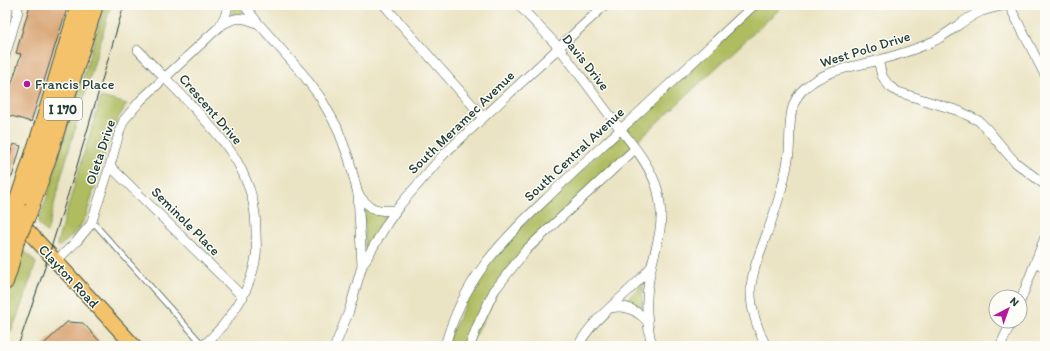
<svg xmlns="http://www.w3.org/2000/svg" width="1050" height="351" font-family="Itim,sans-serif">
<rect width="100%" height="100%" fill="#fdfcf7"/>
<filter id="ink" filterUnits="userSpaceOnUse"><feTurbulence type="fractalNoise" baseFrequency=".025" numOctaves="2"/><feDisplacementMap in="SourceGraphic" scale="8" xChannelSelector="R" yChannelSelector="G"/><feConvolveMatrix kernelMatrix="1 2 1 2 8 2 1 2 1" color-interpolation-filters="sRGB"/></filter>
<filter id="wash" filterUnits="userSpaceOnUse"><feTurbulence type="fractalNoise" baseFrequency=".012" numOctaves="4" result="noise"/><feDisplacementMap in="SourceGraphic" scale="16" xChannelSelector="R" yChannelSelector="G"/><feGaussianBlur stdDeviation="0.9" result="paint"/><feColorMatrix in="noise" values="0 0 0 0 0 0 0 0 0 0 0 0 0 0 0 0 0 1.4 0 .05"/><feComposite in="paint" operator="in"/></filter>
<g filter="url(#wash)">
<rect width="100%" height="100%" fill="#ebe4c4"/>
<!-- green -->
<g fill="#afbc5e" stroke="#677c49">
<polygon points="105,5 111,5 61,177 47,233 38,223 47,197"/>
<polygon points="233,5 239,5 243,12 243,15 232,16"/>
<polygon points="754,5 784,5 633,145 507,274 470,346 445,346 487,260"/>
<polygon points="101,97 127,104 118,118 107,146 86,216 78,230 59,247 57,243"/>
<polygon points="366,209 385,216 385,218 368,247 365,247 364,210"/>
<polygon points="25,251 36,263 16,320 5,342 5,292"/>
<polygon points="642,285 643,287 642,309 625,304 625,301 640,286"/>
</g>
<g id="blocks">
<!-- building -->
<g fill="#d9a575">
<polygon points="30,5 68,5 31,122 5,114 5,105 21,54 16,53"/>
<polygon points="13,144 21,146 12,177 5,175 5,154 10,156"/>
<polygon points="67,322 83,323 104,346 42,346"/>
</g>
</g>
</g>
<g filter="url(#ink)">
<use href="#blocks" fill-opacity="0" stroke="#3e564a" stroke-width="1"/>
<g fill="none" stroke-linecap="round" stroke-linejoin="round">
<defs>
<polyline id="service" points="92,221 204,346"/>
<g id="minor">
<polyline points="244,5 258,23 302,73 320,97 337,127 349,159 358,194 362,266"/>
<polyline points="384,5 483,117"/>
<path d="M519 5C532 20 547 34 560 49 577 71 594 94 611 117 627 138 647 160 656 185 659 193 660 203 661 212 662 237 652 256 649 280 645 301 647 325 652 346"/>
<polyline points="1009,5 1045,75"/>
<path d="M220 26C234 17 242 16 256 23"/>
<path d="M138 50C157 70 176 89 195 109 214 130 235 152 245 178 253 195 256 213 256 231 256 239 257 248 256 256 251 292 229 322 203 346"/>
<polyline points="5,56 17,15 18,11 17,5"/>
<polyline points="878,60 882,76 889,86 898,92 959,111 979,121 987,129 1007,153 1015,162 1045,185"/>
<polyline points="110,166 243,297"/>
<path d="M358 194C370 210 377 212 396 210"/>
<polyline points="1036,260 1045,269"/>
<polyline points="56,261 77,241 91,224 110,166 120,130 124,120 141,100 219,27 226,14 228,5"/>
<polyline points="1020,302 1045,237"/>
<path d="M611 308C626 304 638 311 648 322"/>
<polyline points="335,346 349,311 362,266 388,222 400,205 444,154 605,5"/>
<path d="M445 346C462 282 499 243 546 199 570 175 596 152 621 129 666 88 710 46 754 5"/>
<polyline points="470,346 476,329 494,291 526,250 635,149"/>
<path d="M578 346C595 314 628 296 650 268"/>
<path d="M766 346C757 328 750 309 751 288 752 270 760 253 766 236 776 209 786 180 789 152 791 129 786 103 806 87 827 69 854 67 879 60 898 55 918 49 936 40 952 31 965 18 982 11 990 8 998 7 1005 5"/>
<polyline points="1000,346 1012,321"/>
</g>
<polyline id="primary" points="5,206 134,346"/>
<g id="motorway">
<polyline points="18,200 38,140 79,5"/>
<polyline points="29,212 48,158 95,5"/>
<polyline points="5,282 9,270 16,241"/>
</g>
</defs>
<!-- service casing -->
<use href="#service" stroke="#3e564a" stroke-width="6"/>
<!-- minor casing -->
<use href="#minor" stroke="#3e564a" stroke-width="10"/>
<!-- primary casing -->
<use href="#primary" stroke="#3e564a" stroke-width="16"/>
<!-- motorway casing -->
<use href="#motorway" stroke="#3e564a" stroke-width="18"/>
<!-- service -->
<use href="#service" stroke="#fff" stroke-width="4.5"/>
<!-- minor -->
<use href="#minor" stroke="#fff" stroke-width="9"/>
<!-- primary -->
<use href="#primary" stroke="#f4c26a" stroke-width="14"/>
<!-- motorway -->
<use href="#motorway" stroke="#f4c26a" stroke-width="16"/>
<!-- tram -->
<polyline stroke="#1f3d34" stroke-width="1" points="18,346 43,273 76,169 124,5"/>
<defs>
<g id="motorway-bridge">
<polyline points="6,230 18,200"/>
<polyline points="16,241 29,212"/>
</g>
</defs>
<!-- motorway-bridge casing -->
<use href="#motorway-bridge" stroke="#3e564a" stroke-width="18" stroke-linecap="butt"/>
<!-- motorway-bridge -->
<use href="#motorway-bridge" stroke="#f4c26a" stroke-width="16"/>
</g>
</g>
<!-- markers -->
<circle fill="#b5179e" stroke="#fdfcf7" stroke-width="1.5" cx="27" cy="84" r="4"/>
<g text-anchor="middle" stroke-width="3" stroke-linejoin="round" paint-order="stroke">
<!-- shield labels -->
<rect fill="#fdfcf7" stroke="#62766e" stroke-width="1" x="44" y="98" width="38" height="22" rx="3"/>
<g font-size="13" font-weight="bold" fill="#1f3d34">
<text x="63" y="114">I 170</text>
</g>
<!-- street labels -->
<g font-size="14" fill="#1f3d34" stroke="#fdfcf7">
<text transform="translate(865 49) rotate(-17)" y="5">West Polo Drive</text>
<text transform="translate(586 62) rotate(52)" y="5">Davis Drive</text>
<text transform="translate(211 109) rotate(49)" y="5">Crescent Drive</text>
<text transform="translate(461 122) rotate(-44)" y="5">South Meramec Avenue</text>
<text transform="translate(100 152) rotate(-72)" y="5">Oleta Drive</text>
<text transform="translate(574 154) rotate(-43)" y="5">South Central Avenue</text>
<text transform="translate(186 221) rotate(45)" y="5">Seminole Place</text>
<text transform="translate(69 276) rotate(47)" y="5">Clayton Road</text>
</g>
<!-- poi labels -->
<g font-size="14" fill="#1f3d34" stroke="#fdfcf7" text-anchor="start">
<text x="35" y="89">Francis Place</text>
</g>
</g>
<!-- margin -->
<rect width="1050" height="351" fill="none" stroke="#fdfcf7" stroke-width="20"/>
<!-- north arrow -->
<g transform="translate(1008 309) rotate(41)"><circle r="19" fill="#fdfcf7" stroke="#a4b0a9"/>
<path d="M0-3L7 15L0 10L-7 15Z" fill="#b5179e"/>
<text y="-6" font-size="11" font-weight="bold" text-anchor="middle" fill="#1f3d34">N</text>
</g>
</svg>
